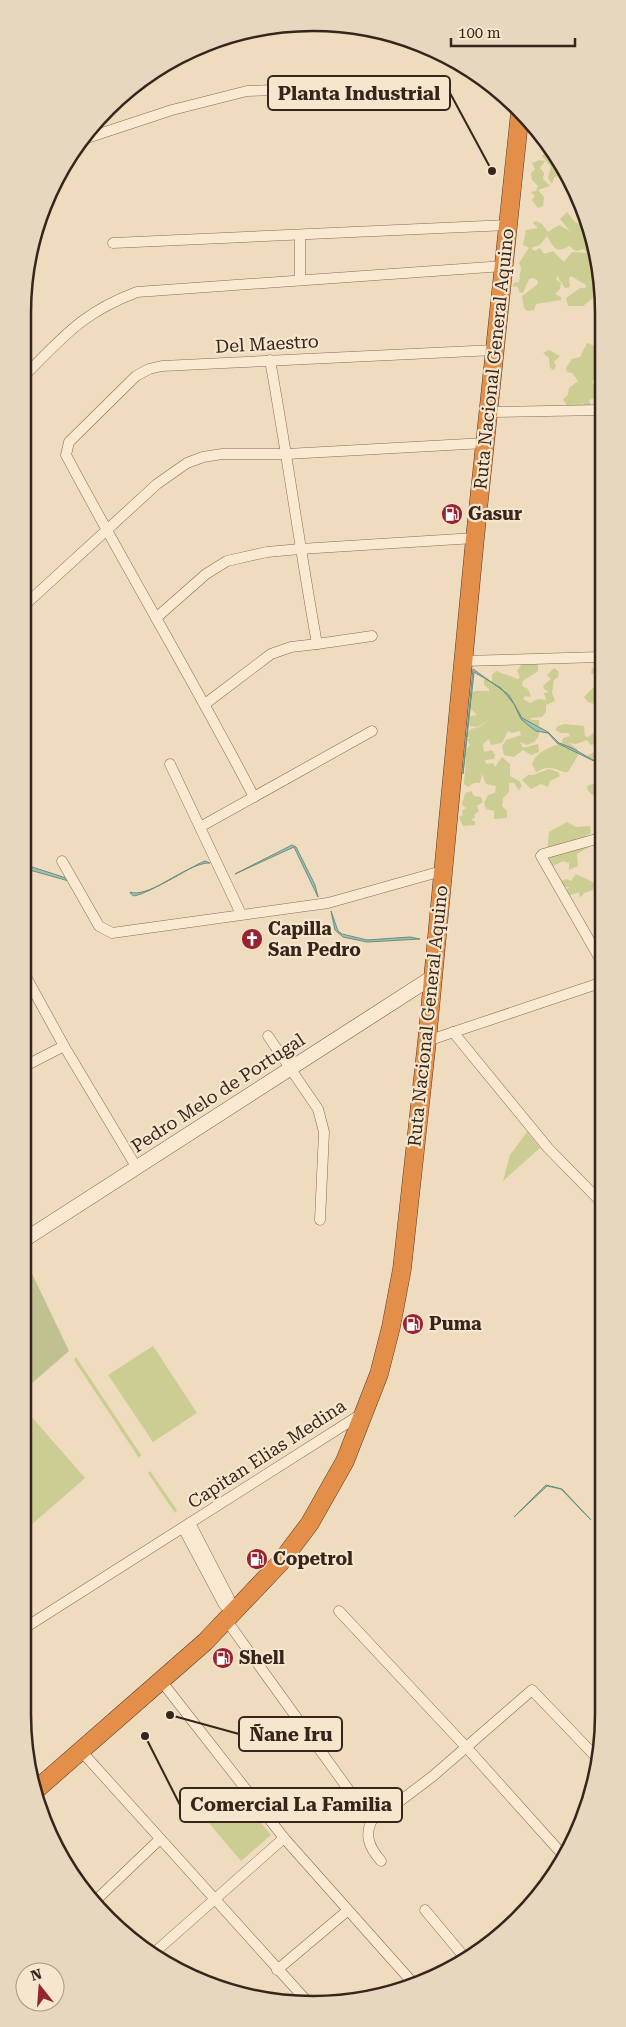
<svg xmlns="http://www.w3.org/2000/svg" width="626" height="2027" viewBox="0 0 626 2027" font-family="'Roboto Serif',serif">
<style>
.green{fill:#cccd92;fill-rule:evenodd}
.cemetery{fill:#c0c191}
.water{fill:#a1c0b4;stroke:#698e81}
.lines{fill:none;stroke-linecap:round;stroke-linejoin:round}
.street-casing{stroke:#876b56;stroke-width:11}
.secondary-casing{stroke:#694c39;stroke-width:15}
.highway-casing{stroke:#553a2b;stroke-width:19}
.street{stroke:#fae9d1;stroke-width:10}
.secondary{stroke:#fae9d1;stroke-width:14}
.highway{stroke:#e38f4a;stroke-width:18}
.labels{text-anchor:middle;stroke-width:4.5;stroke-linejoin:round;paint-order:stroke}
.street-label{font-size:18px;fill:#36251b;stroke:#f6e6cd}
.poi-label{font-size:18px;font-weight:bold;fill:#36251b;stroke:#f6e6cd;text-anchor:start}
.rim{fill:none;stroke:#36251b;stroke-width:2.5}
.leader{fill:none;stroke:#36251b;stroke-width:2}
.callout-dot{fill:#36251b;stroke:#f6e6cd;stroke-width:2}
.callout{fill:#f6e6cd;stroke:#36251b;stroke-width:2}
.callout-label{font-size:19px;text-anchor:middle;font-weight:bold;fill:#36251b}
</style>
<rect width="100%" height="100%" fill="#efdbbe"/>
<g class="green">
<path d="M551,150L562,167L560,174L554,178L552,184L548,178L551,167L542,156L545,152Z"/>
<path d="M540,160L545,161L540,168L544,173L543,179L550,186L538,190L544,197L543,206L538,208L532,200L535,196L531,192L536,191L538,186L532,180L531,173L535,169L532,163Z"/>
<path d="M567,212L575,222L586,226L598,267L596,268L592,278L601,279V304L593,298L583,306H568L566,298L580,288H585L586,285L571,276L569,278L570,287L565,288L557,276L556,279L561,283L560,289L555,294L561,297V300L536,304L534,310L527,311L524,308L522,296L538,284L537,280L533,278L529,279L523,293L519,292L518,287L512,286L514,283L519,282L521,268L519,263L529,248L523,245L526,230L538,228L533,223L536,221L542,224L548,232L559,225L570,231L560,219ZM547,236C553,247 556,254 569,246L576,251L584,249L586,253L572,252L564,262L553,251L544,254L540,248L535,251L531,248L540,245Z"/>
<path d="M587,343L595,346L601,343V379L595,378L592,382L594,385L600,384V387L595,390L598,397L589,400L591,407H584L582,402L581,408L567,406L563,399L568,395L569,388L578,381L572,373L567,372L566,368L572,359L580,357Z"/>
<path d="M549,350L560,356L554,362L556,366L554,370L550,368L549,358L543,353Z"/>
<path d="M536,663L538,664V671L523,681L522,686L528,689L531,697L525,696L523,699L530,703L538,699L546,700L544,693L549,692L544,689L543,686L551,679L547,675L554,668L559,672L558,677L554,680L552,693L555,701L546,705V712L542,717L530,718L532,720H539V736L534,742L527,745L520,742L523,748L538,744L539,752L531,755L523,750L514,757L504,755L502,746L506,740L521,735L520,731L512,733L508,731L502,743L491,745L489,739L483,744L484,752L492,750L495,755L494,759L485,760L486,764L493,763L495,767L502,757L510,764V776L519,781L522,786L519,790L514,783H509V792L503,798L502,806L507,811V818L494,819V811L486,809L484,803L488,795L495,793L496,786L486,784L482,774L480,783H474L468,787L464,784C464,773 468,761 464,751L470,745L467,740L470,737H466V734L471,729L479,727L490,720L477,727L470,726L468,717L477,715L470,708L472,701L469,694L475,691H489V689L484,685V680L488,677L489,681H492V675L496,671L518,679L520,677L517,671L522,664Z"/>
<path d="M600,665V715L598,705L588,702L584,697L597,684V676L591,673L592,668Z"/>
<path d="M565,724L584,726L585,736L588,737L595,732L600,737V743L591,745L587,740L576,744L569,743L577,749L579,754L568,772C561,773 558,768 551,768C545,767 542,770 536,772L532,764C537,751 550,747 562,743L563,738L570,736L568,733H561L555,730L558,726Z"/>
<path d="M600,748V767H598L593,760L586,757Z"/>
<path d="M549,769L558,772L560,776L550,781L548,787L541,784L531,789L522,780L528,775H533Z"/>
<path d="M600,775V796L595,797L588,791L587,786L595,783Z"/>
<path d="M471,791L474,796L481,797L483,802L477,806L479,811L474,815L475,818L471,819L475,822V825L463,826L459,817L463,815L462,811L466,808L462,805L465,793Z"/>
<path d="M567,822L576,827L590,826L591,833L576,841L559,845L588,844L589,847L577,854L578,866L569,870V863L563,861L551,867L546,865L549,832Z"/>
<path d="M576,874L595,883L593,890L584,893L580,898L579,892L568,896L565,890L570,887H561L559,882L566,879L571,881Z"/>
<path d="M527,1132L540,1148L503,1181L510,1155Z"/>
<path d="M153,1346L197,1413L153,1442L108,1375Z"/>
<path d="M76,1357L141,1455L139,1458L74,1360Z"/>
<path d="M30,1415L85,1478L23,1532L24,1420Z"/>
<path d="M150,1471L177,1510L175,1513L148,1473Z"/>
<path d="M239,1796L271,1835L241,1861L208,1822Z"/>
</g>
<path class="cemetery" d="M24,1257L69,1351L24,1390Z"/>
<g class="water">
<path d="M473,669L509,695L522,718L548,732L559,743L572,748L600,764L557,743L548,733L536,731L528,725L521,719L514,704L501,688L474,672L463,774Z"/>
<path d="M292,845L296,847L315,885L318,897L294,847L235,874Z"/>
<path d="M205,861L210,863C191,862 157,891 134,896L131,894L130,892C145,899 189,867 205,861Z"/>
<path d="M26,865L63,877L69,879V881L26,869Z"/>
<path d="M331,911L338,931L342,934L367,940L410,937L420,939L367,942L343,937L335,930Z"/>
<path d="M546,1485L562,1489L591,1520L561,1489L547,1486L514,1517Z"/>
</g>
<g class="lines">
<g class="street-casing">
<g id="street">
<path d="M84,139L172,110L247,91L360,87"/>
<path d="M300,236V279"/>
<path d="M113,243L508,225"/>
<path d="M270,360C287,454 300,549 317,644L372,636"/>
<path d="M28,372C66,334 84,312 137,292L504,266"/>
<path d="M489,412L601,410"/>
<path d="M27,603L157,484L187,463L203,457L222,454H287L485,443"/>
<path d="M156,618L206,574L227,561L267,552L300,549L475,538"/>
<path d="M463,661L600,657"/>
<path d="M205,704L271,654L291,647L317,644"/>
<path d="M170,764L241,914"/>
<path d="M254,797C194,681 127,570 66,455L69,442L136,376L149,369L162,366L495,350"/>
<path d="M200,827L372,731"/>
<path d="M62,861L99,926L112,933L328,903L442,871"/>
<path d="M600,959L541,856L543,854L600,838"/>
<path d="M25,975L64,1046L137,1168"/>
<path d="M453,1032L548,1148L599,1200"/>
<path d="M268,1036L318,1109L324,1132L320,1220"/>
<path d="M427,1041L600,983"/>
<path d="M25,1066L64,1046"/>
<path d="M190,1523L230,1600V1609"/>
<path d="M183,1528L224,1605L230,1609"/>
<path d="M339,1611L467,1748L563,1855"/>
<path d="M227,1621L361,1807L367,1814L375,1815C363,1833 368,1846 381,1861"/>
<path d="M23,1629L363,1413"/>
<path d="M162,1682L284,1838L413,1983"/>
<path d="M82,1752L306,2000"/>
<path d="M375,1815L396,1804L433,1776L532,1690L598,1759"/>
<path d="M93,1903L160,1839"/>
<path d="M425,1910L466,1959"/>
<path d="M155,1952L284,1838"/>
<path d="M277,1970L347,1911"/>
</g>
</g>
<g class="secondary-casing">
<path id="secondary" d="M24,1240L431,978"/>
</g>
<g class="highway-casing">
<path id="highway" d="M37,1789L205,1642L280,1563L310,1523L345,1461L379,1374L391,1327L402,1269L427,1041L475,538L520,112"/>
</g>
<use href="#street" class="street"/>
<use href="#secondary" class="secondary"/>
<use href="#highway" class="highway"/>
</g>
<defs>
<g id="fuel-disc" transform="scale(1.125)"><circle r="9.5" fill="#982431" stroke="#f6e6cd"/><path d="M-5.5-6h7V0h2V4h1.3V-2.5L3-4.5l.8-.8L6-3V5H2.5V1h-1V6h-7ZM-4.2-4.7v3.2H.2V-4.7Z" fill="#fff"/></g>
<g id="church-disc" transform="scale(1.125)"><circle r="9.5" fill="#982431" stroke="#f6e6cd"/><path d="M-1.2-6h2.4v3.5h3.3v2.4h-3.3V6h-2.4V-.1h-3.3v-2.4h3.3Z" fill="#fff"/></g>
</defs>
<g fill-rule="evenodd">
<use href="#fuel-disc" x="452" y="514"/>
<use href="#church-disc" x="252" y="939"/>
<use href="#fuel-disc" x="413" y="1324"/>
<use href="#fuel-disc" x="257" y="1559"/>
<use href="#fuel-disc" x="223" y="1658"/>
</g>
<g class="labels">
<g class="street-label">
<text transform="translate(267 344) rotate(-3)" y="6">Del Maestro</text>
<text transform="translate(494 359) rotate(-84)" y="6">Ruta Nacional General Aquino</text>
<text transform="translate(428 1016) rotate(-84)" y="6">Ruta Nacional General Aquino</text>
<text transform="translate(218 1093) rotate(-33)" y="6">Pedro Melo de Portugal</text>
<text transform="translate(267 1454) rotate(-33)" y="6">Capitan Elias Medina</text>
</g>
<g class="poi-label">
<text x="468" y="520">Gasur</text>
<text x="268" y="935">Capilla<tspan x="268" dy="21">San Pedro</tspan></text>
<text x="429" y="1330">Puma</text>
<text x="273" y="1565">Copetrol</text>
<text x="239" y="1664">Shell</text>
</g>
</g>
<path d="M0 0H626V2027H0ZM313 31H313A282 282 0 0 1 595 313V1714A282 282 0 0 1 313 1996H313A282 282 0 0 1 31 1714V313A282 282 0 0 1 313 31Z" fill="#e7d7bf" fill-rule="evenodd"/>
<path class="rim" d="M313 31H313A282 282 0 0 1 595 313V1714A282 282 0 0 1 313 1996H313A282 282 0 0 1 31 1714V313A282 282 0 0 1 313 31Z"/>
<path class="leader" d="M492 171L450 93M170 1715L239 1734M145 1736L180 1805"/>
<g class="callout-dot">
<circle cx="492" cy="171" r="5"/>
<circle cx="170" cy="1715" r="5"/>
<circle cx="145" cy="1736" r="5"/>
</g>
<g class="callout">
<rect x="268" y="76" width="182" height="34" rx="5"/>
<rect x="239" y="1717" width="103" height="34" rx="5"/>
<rect x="180" y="1788" width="222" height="34" rx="5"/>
</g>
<g class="callout-label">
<text x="359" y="100">Planta Industrial</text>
<text x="291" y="1741">Ñane Iru</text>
<text x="291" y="1811">Comercial La Familia</text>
</g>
<g transform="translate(40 1987) rotate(343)"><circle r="24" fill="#f6e6cd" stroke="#a99986"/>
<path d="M0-4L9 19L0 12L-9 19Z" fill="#982431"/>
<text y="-8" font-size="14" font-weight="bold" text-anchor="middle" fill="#36251b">N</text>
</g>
<path d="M451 38v8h124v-8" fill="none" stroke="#36251b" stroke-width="2.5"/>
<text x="458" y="38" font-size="15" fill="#36251b" stroke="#f6e6cd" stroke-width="4" paint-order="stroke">100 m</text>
</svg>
